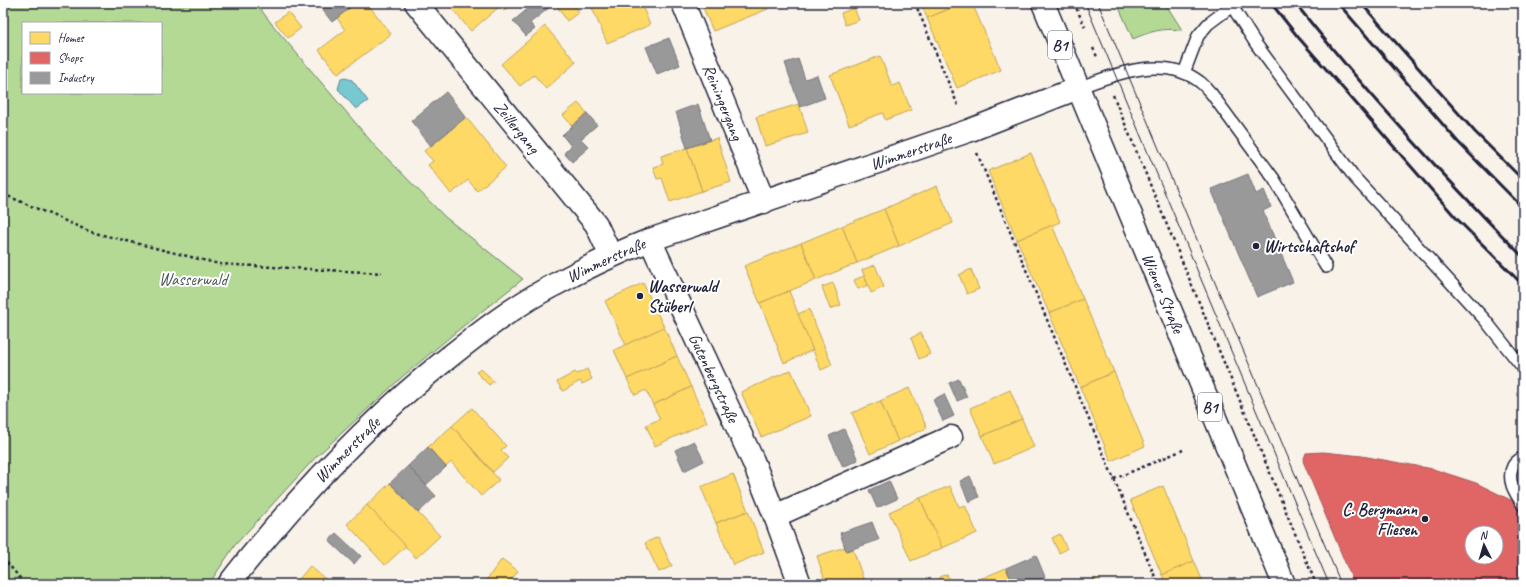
<svg xmlns="http://www.w3.org/2000/svg" width="1526" height="587" viewBox="0 0 1526 587" font-family="Caveat,sans-serif">
<style>
.green{fill:#b4d995;stroke:#6b7e68;fill-rule:evenodd}
.water{fill:#77c8d1;stroke:#558695}
.homes{fill:#ffd966;stroke:#bda259}
.shops{fill:#e06666;stroke:#a75259;fill-rule:evenodd}
.industry{fill:#999;stroke:#75757d}
.lines{fill:none;stroke-linecap:round;stroke-linejoin:round}
.service-casing{stroke:#22223b;stroke-width:14}
.minor-casing{stroke:#22223b;stroke-width:25}
.primary-casing{stroke:#22223b;stroke-width:25}
.path{stroke:#22223b;stroke-width:2.5;stroke-dasharray:3 3;stroke-linecap:butt}
.service{stroke:#fff;stroke-width:11}
.minor{stroke:#fff;stroke-width:22}
.primary{stroke:#fff;stroke-width:22}
.tram{stroke:#22223b;stroke-width:1}
.rail{stroke:#22223b;stroke-width:3}
.poi-dot{fill:#22223b;stroke:#fff;stroke-width:1.5}
.labels{text-anchor:middle;stroke-width:4;stroke-linejoin:round;paint-order:stroke}
.shield{fill:#fff;stroke:#646476;stroke-width:1}
.shield-label{font-size:16px;font-weight:bold;fill:#22223b}
.street-label{font-size:17px;fill:#22223b;stroke:#fff}
.poi-label{font-size:17px;font-weight:bold;fill:#22223b;stroke:#fff;text-anchor:start}
.park-label{font-size:17px;fill:#4e5956;stroke:#fff}
</style>
<rect width="100%" height="100%" fill="#f8f2e9"/>
<filter id="ink" filterUnits="userSpaceOnUse"><feTurbulence type="fractalNoise" baseFrequency=".025" numOctaves="2"/><feDisplacementMap in="SourceGraphic" scale="8" xChannelSelector="R" yChannelSelector="G"/><feConvolveMatrix kernelMatrix="1 2 1 2 8 2 1 2 1" color-interpolation-filters="sRGB"/></filter>
<g filter="url(#ink)">
<g class="green">
<path d="M3,3H256L271,23L375,146L445,217L523,279L462,327L402,377L315,458L235,545L209,584H3ZM23,23H161V93H23Z"/>
<path d="M1117,3H1165L1182,30C1162,28 1151,31 1133,39Z"/>
</g>
<path class="water" d="M345,78L352,80L368,101L356,109L338,89L341,79Z"/>
<g class="homes">
<path d="M356,3H367L391,34L338,74L319,50L345,30L337,18Z"/>
<path d="M447,3H513L504,11L500,6L471,31Z"/>
<path d="M555,3H573L579,12L567,21Z"/>
<path d="M590,3H641L650,25L607,43Z"/>
<path d="M701,3H766L768,9L713,31Z"/>
<path d="M921,3H962V4L927,18Z"/>
<path d="M964,3H972L1001,70L957,88L927,18Z"/>
<path d="M854,8L859,20L845,25L841,13Z"/>
<path d="M288,12L301,28L288,38L275,22Z"/>
<path d="M545,26L576,62L546,89L534,75L520,86L501,64Z"/>
<path d="M880,56L892,86L900,83L911,110L885,120L883,113L849,125L830,75Z"/>
<path d="M578,103L587,113L572,126L563,115Z"/>
<path d="M799,104L808,133L765,146L756,117Z"/>
<path d="M466,117L506,167L477,191L468,180L451,194L428,165L433,161L424,151Z"/>
<path d="M717,138L731,182L702,191L687,148Z"/>
<path d="M687,148L702,191L670,202L662,178L657,179L653,167L663,164L661,156Z"/>
<path d="M1031,153L1060,222L1017,240L988,171Z"/>
<path d="M937,186L953,223L899,246L884,209Z"/>
<path d="M884,209L899,246L857,263L842,226Z"/>
<path d="M1052,225L1083,299L1049,313L1017,240Z"/>
<path d="M842,226L857,263L816,280L801,243Z"/>
<path d="M801,243L816,280L760,303L744,266Z"/>
<path d="M875,265L884,287L871,293L862,270Z"/>
<path d="M971,269L979,289L967,294L959,275Z"/>
<path d="M864,276L868,285L858,289L854,280Z"/>
<path d="M643,283L664,327L626,345L605,301Z"/>
<path d="M833,283L841,305L830,309L822,287Z"/>
<path d="M789,291L813,350L784,363L760,303Z"/>
<path d="M1083,299L1114,372L1080,387L1049,313Z"/>
<path d="M809,309L832,365L821,370L798,314Z"/>
<path d="M664,327L677,356L627,379L614,350Z"/>
<path d="M921,333L930,354L919,359L911,338Z"/>
<path d="M677,356L691,387L653,405L646,390L635,395L627,379Z"/>
<path d="M480,368L494,381L489,385L476,372Z"/>
<path d="M587,369L592,379L582,384L580,381L563,391L557,382L575,372L577,374Z"/>
<path d="M791,370L811,416L761,437L741,392Z"/>
<path d="M1114,372L1145,446L1111,461L1080,387Z"/>
<path d="M691,387L707,422L655,446L646,425L660,419L653,405Z"/>
<path d="M909,388L927,428L898,441L880,401Z"/>
<path d="M1010,390L1022,419L982,436L970,408Z"/>
<path d="M880,401L898,441L870,454L852,413Z"/>
<path d="M472,408L506,446L501,450L508,458L493,472L452,426Z"/>
<path d="M1022,419L1034,447L994,464L982,436Z"/>
<path d="M452,426L499,480L481,496L451,462L446,467L428,447Z"/>
<path d="M733,474L748,511L716,523L701,487Z"/>
<path d="M390,483L440,536L416,558L367,505Z"/>
<path d="M950,486L959,507L965,505L977,533L942,548L920,498Z"/>
<path d="M1163,486L1194,561L1162,575L1130,500Z"/>
<path d="M920,498L942,548L911,561L889,512Z"/>
<path d="M367,505L406,546L385,565L347,524Z"/>
<path d="M748,511L764,552L733,565L716,523Z"/>
<path d="M1060,534L1067,549L1059,553L1052,538Z"/>
<path d="M658,537L672,566L659,572L645,543Z"/>
<path d="M845,547L846,551L853,549L865,584H826L817,556Z"/>
<path d="M502,559L518,571L508,584H486L484,583Z"/>
<path d="M1194,561L1204,584H1166L1162,575Z"/>
<path d="M310,566L331,584H295Z"/>
<path d="M1006,568L1013,584H968Z"/>
<path d="M947,575L951,580L950,584H940L938,582L941,576Z"/>
<path d="M1096,579L1098,584H1084Z"/>
</g>
<path class="shops" d="M1323,452L1362,456L1433,469L1476,483L1523,506V584H1354L1303,461L1306,453ZM1472,533H1496V557H1472Z"/>
<g class="industry">
<path d="M317,3H356L332,22Z"/>
<path d="M535,3H555L530,23L535,29L526,36L513,21Z"/>
<path d="M669,38L680,65L657,74L646,47Z"/>
<path d="M798,59L805,79L817,75L825,98L800,107L785,63Z"/>
<path d="M446,92L466,117L431,146L411,121Z"/>
<path d="M698,104L710,140L687,148L676,112Z"/>
<path d="M587,113L597,125L581,139L589,147L572,162L564,153L571,146L562,135Z"/>
<path d="M1248,174L1256,194L1264,190L1271,207L1263,211L1293,282L1257,297L1211,189Z"/>
<path d="M959,379L967,397L957,401L949,383Z"/>
<path d="M944,394L954,416L943,421L933,400Z"/>
<path d="M844,429L858,460L843,467L829,436Z"/>
<path d="M694,441L704,461L684,471L675,450Z"/>
<path d="M428,447L446,467L426,485L408,466Z"/>
<path d="M408,466L436,496L418,513L390,483Z"/>
<path d="M970,476L979,497L969,502L960,481Z"/>
<path d="M889,481L897,499L877,508L869,490Z"/>
<path d="M872,522L879,540L846,551L840,533Z"/>
<path d="M336,533L361,556L354,564L329,541Z"/>
<path d="M1036,555L1045,577L1030,584H1013L1006,568Z"/>
</g>
<g class="lines">
<g class="service-casing">
<g id="service">
<path d="M1230,3L1256,44L1355,178L1485,320L1523,368"/>
<path d="M1184,73L1198,36L1208,24L1232,6"/>
<path d="M1078,88C1114,74 1165,54 1200,82C1204,85 1207,89 1211,93L1274,179L1326,267"/>
<path d="M1523,457C1520,459 1515,462 1513,466C1506,480 1515,493 1523,505"/>
</g>
</g>
<g class="minor-casing">
<g id="minor">
<path id="s1" d="M416,3L596,224L611,256"/>
<path id="s2" d="M683,3L764,202"/>
<path id="s3" d="M650,240L753,461L775,516L800,584"/>
<path d="M775,516L951,437"/>
<path id="s4" d="M229,584C243,565 258,548 273,530C326,467 385,408 449,357C482,331 517,304 554,285C585,268 617,253 650,240L968,131L1078,88"/>
</g>
</g>
<g class="primary-casing">
<g id="primary">
<path id="s5" d="M1043,3L1284,584"/>
</g>
</g>
<g class="path">
<path d="M915,3L959,108"/>
<path d="M1074,3L1085,27"/>
<path d="M1093,48L1098,59"/>
<path d="M1113,95L1316,584"/>
<path d="M977,153L1158,584"/>
<path d="M3,194L91,232L219,264L382,273"/>
<path d="M1114,479L1183,450"/>
<path d="M3,558L25,584"/>
</g>
<use href="#service" class="service"/>
<use href="#minor" class="minor"/>
<use href="#primary" class="primary"/>
<g class="tram">
<path d="M1085,3L1329,584"/>
<path d="M1098,3L1341,584"/>
</g>
<g class="rail">
<path d="M1271,3L1298,37L1457,219L1523,285"/>
<path d="M1295,3C1366,92 1443,176 1523,257"/>
<path d="M1338,3L1458,142L1523,208"/>
<path d="M1361,3L1475,132L1523,180"/>
</g>
</g>
</g>
<g class="poi-dot">
<circle cx="1256" cy="246" r="4"/>
<circle cx="640" cy="296" r="4"/>
<circle cx="1425" cy="519" r="4"/>
</g>
<g class="labels">
<g class="shield">
<rect x="1048" y="31" width="24" height="28" rx="3"/>
<rect x="1198" y="393" width="24" height="28" rx="3"/>
</g>
<g class="shield-label">
<text x="1060" y="51">B1</text>
<text x="1210" y="413">B1</text>
</g>
<g class="street-label">
<text dy="6" stroke="none"><textPath href="#s2" startOffset="107">Reiningergang</textPath></text>
<text dy="6" stroke="none"><textPath href="#s1" startOffset="160">Zeillergang</textPath></text>
<text dy="6" stroke="none"><textPath href="#s4" startOffset="826">Wimmerstraße</textPath></text>
<text dy="6" stroke="none"><textPath href="#s4" startOffset="502">Wimmerstraße</textPath></text>
<text dy="6" stroke="none"><textPath href="#s5" startOffset="314">Wiener Straße</textPath></text>
<text dy="6" stroke="none"><textPath href="#s3" startOffset="152">Gutenbergstraße</textPath></text>
<text dy="6" stroke="none"><textPath href="#s4" startOffset="179">Wimmerstraße</textPath></text>
</g>
<g class="poi-label">
<text x="1264" y="252">Wirtschaftshof</text>
<text x="648" y="292">Wasserwald<tspan x="648" dy="20">Stüberl</tspan></text>
<text x="1417" y="515" text-anchor="end">C. Bergmann<tspan x="1417" dy="20">Fliesen</tspan></text>
</g>
<g class="park-label">
<text x="193" y="285">Wasserwald</text>
</g>
</g>
<rect width="1526" height="587" fill="none" stroke="#fff" stroke-width="16"/>
<rect x="8" y="8" width="1510" height="571" fill="none" stroke="#22223b" stroke-width="1.5" filter="url(#ink)"/>
<rect x="22" y="22" width="140" height="72" fill="#ffffff" stroke="#a7a7b1"/>
<rect x="30" y="32" width="20" height="12" fill="#ffd966" stroke="#a7a7b1"/>
<text x="58" y="42" font-size="12" fill="#22223b">Homes</text>
<rect x="30" y="52" width="20" height="12" fill="#e06666" stroke="#a7a7b1"/>
<text x="58" y="62" font-size="12" fill="#22223b">Shops</text>
<rect x="30" y="72" width="20" height="12" fill="#999999" stroke="#a7a7b1"/>
<text x="58" y="82" font-size="12" fill="#22223b">Industry</text>
<g transform="translate(1484 545) rotate(355)"><circle r="19" fill="#ffffff" stroke="#a7a7b1"/>
<path d="M0-3L7 15L0 10L-7 15Z" fill="#22223b"/>
<text y="-6" font-size="11" font-weight="bold" text-anchor="middle" fill="#22223b">N</text>
</g>
</svg>
